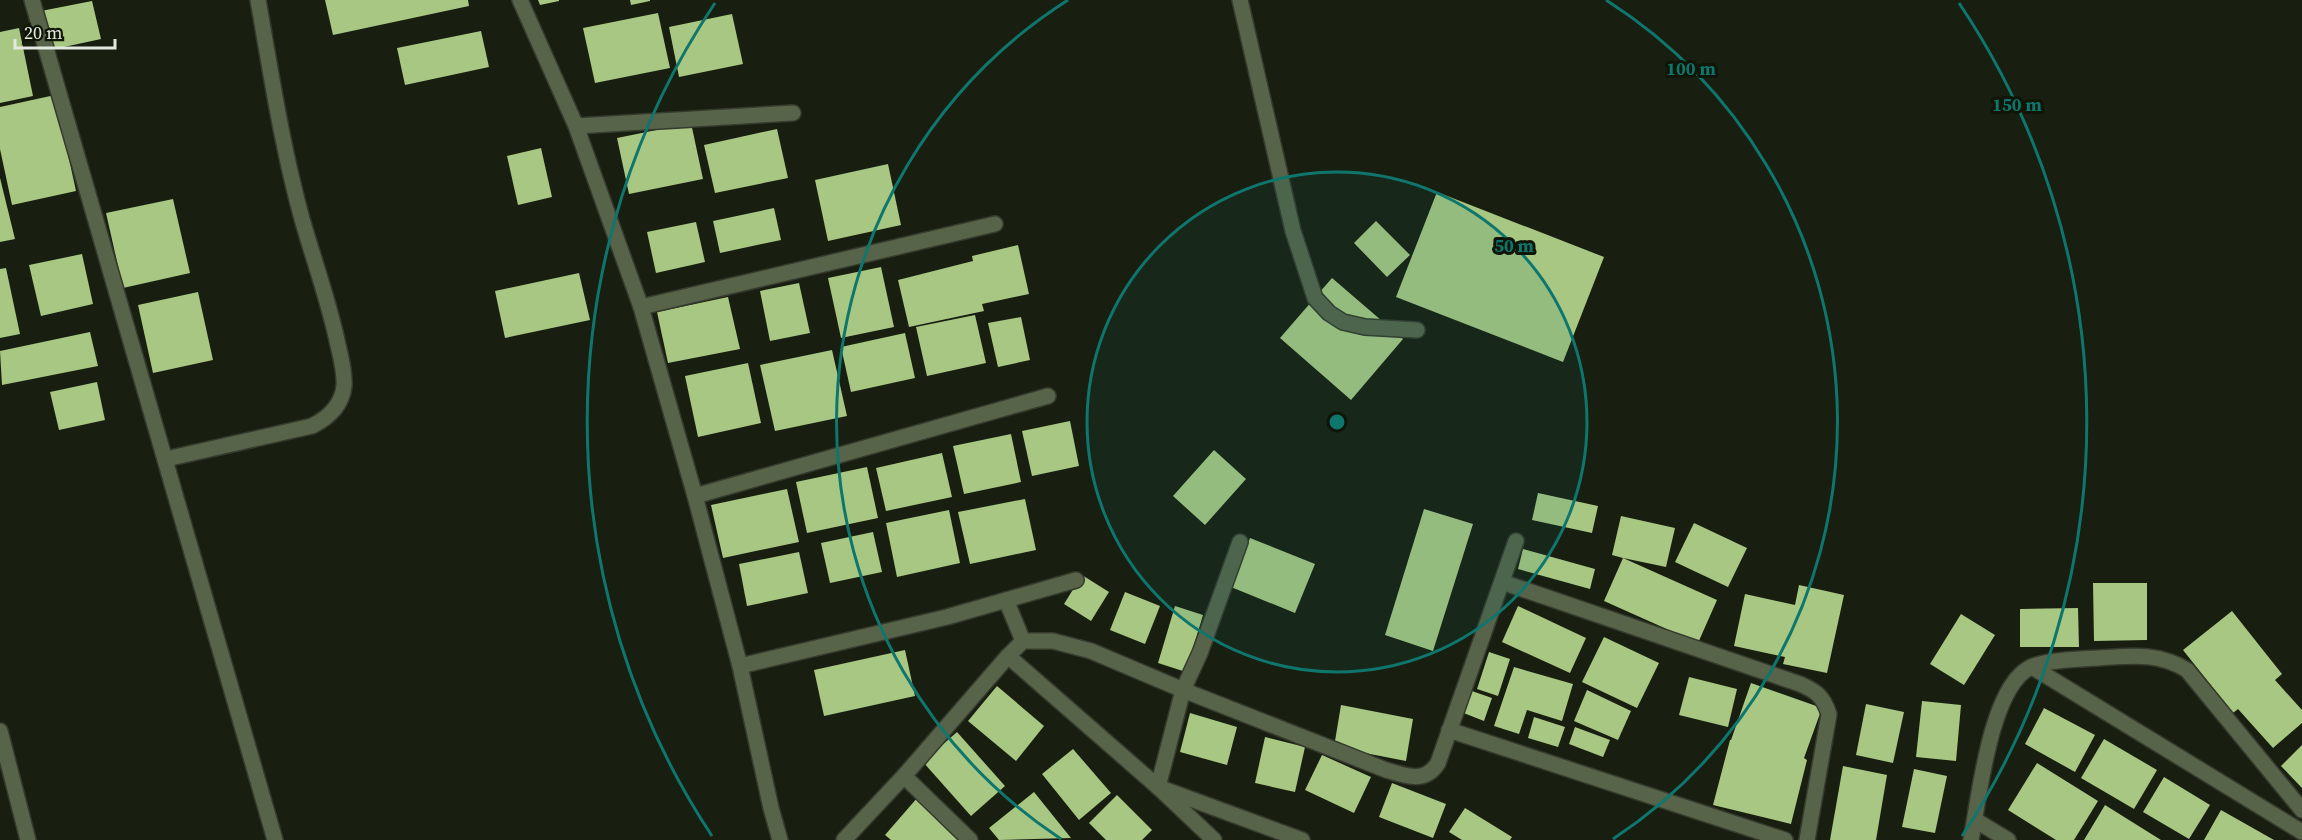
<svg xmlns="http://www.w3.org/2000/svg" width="2302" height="840" viewBox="0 0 2302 840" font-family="'Source Serif 4',serif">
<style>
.building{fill:#a7c782}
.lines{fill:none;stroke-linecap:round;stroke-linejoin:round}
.minor-casing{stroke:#353a2d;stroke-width:18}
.minor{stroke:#576449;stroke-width:15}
.ring{fill:none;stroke:#0f766e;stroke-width:3}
.centre{fill:#0f766e;stroke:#0f1507;stroke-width:3}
.ring-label{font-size:18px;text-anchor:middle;font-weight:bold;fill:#0f766e;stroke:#0f1507;stroke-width:6;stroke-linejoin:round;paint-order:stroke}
</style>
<rect width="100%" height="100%" fill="#181e10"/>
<g class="building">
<path d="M325,0H468L469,6L333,35Z"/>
<path d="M538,0H559V1L540,5Z"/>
<path d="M630,0H650V1L631,5Z"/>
<path d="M92,1L101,39L50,50L41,11Z"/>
<path d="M658,13L670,68L595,83L583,28Z"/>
<path d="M732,14L743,64L679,77L669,27Z"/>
<path d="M19,28L33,96L0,103V32Z"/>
<path d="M481,31L489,67L405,85L397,48Z"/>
<path d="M55,95L76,191L12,205L0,149V107Z"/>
<path d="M691,123L703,179L629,194L617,138Z"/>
<path d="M777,129L788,178L715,193L704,145Z"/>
<path d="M541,148L552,197L518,205L507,156Z"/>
<path d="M888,164L901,225L828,241L815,180Z"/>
<path d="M0,178L15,239L0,242Z"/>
<path d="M1437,192L1604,257L1563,362L1396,297Z"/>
<path d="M173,199L190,273L123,288L106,213Z"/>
<path d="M774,208L781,240L720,253L713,221Z"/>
<path d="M1376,221L1410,255L1387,277L1354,243Z"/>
<path d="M696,222L705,262L656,273L647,232Z"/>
<path d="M1018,245L1029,294L982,304L984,311L909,327L898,280L973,261L972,256Z"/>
<path d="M82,254L93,304L41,316L29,265Z"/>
<path d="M881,267L894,327L841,338L828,278Z"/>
<path d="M6,268L20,334L0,338V269Z"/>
<path d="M579,273L590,320L505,338L495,291Z"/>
<path d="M1332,278L1403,339L1351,400L1280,338Z"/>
<path d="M799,283L810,333L770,341L760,291Z"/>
<path d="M198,292L213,360L153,373L138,305Z"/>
<path d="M728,297L740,349L668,363L657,312Z"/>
<path d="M975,315L986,363L927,376L916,327Z"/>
<path d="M1021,317L1030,360L998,367L988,323Z"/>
<path d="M90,332L98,366L2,385L0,351Z"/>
<path d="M905,333L915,378L851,392L841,347Z"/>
<path d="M832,350L847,416L775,431L760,365Z"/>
<path d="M748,363L761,423L698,437L685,376Z"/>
<path d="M97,382L105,420L59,430L50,392Z"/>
<path d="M1070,421L1079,466L1032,476L1022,431Z"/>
<path d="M1011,434L1021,482L964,494L953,446Z"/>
<path d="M1214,450L1246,479L1205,525L1173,496Z"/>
<path d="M942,453L952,497L886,511L876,468Z"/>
<path d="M867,467L878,518L807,533L796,482Z"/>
<path d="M787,489L799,542L723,558L711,505Z"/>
<path d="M1538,493L1598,506L1592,533L1532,520Z"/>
<path d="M1025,499L1036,550L970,564L958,512Z"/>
<path d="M1424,509L1473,524L1433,651L1385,635Z"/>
<path d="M949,510L960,563L897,577L886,523Z"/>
<path d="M1621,516L1675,528L1666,567L1623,558L1717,600L1698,643L1604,601L1623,558L1612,555Z"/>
<path d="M1694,523L1747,548L1728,587L1675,562Z"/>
<path d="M873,532L882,572L830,583L821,543Z"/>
<path d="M1250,538L1315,564L1295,613L1231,587Z"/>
<path d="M1523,549L1595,569L1590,589L1518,569Z"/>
<path d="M799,552L808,593L747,606L739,564Z"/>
<path d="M1082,575L1109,592L1091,621L1064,604Z"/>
<path d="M2093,583H2147V640L2094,641Z"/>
<path d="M1799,585L1844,595L1827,673L1783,664L1785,657L1734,646L1745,594L1795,605Z"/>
<path d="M1125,592L1160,606L1145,644L1110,630Z"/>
<path d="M1175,606L1203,615L1186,672L1158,663Z"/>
<path d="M1518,606L1586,638L1570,673L1502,642Z"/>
<path d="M2078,608L2079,647H2020V609Z"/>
<path d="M2232,611L2282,674L2275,680L2302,710V723L2273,748L2238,709L2233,713L2183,650Z"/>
<path d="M1961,614L1995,635L1964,685L1930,664Z"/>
<path d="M1604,637L1659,663L1637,708L1582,682Z"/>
<path d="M905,650L915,696L824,716L814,670Z"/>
<path d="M1489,652L1510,659L1498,696L1477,689Z"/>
<path d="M1514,667L1573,684L1562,721L1527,710L1519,734L1494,726Z"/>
<path d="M1689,677L1737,689L1728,727L1679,715Z"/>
<path d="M1751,683L1822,708L1804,758L1807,760L1791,824L1713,805L1730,740H1731Z"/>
<path d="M997,686L1044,726L1016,761L968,721Z"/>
<path d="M1469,690L1492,698L1484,721L1461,712Z"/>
<path d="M1587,690L1631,711L1618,740L1574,721Z"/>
<path d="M1922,701L1961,705L1956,761L1916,757Z"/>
<path d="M1866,704L1904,712L1893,763L1856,755Z"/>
<path d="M1341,705L1413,719L1406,761L1334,747Z"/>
<path d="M2044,708L2095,735L2075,772L2025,744Z"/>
<path d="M1190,713L1237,727L1227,765L1180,752Z"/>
<path d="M1534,717L1565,727L1558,747L1528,738Z"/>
<path d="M1575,727L1610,740L1603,757L1569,744Z"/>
<path d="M957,732L1005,786L971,816L923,762Z"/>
<path d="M1265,737L1305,747L1295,792L1255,783Z"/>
<path d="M2104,739L2157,770L2134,809L2081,778Z"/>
<path d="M2302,745V788L2281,766Z"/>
<path d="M1073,749L1111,793L1079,820L1042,774Z"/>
<path d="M1322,755L1371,777L1354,813L1305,790Z"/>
<path d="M2037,763L2098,801L2074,840H2056L2008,810Z"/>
<path d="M1843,766L1887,775L1876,840H1830Z"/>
<path d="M1914,769L1947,776L1935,833L1902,827Z"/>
<path d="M2164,777L2210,805L2189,839L2143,812Z"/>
<path d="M1392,783L1446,804L1433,838L1379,817Z"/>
<path d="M1034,792L1071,838L999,840L989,828Z"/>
<path d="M1117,795L1152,830L1142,840H1106L1089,823Z"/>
<path d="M918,797L962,834L957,840H891L885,835Z"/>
<path d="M2105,805L2161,840H2084Z"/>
<path d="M1465,808L1512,837L1510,840H1462L1449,832Z"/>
<path d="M2221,810L2274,840H2204Z"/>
</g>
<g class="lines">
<g class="minor-casing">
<g id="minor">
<path d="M32,0L275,840"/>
<path d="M520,0L576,126L641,307L695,496L740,666L771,808L780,840"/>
<path d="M1240,0L1293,231L1315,298L1329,313L1343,322L1365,327L1417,330"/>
<path d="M576,126L793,113"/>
<path d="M641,307L995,224"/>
<path d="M166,459L312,426C328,418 342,405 344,386C345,372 341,358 338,345C329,302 314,261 302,219C282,147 271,73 258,0"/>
<path d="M695,496L1048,396"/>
<path d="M1240,542L1200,653L1183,690L1158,787L1302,840"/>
<path d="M1502,582L1800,684C1816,691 1823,696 1829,714L1807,840"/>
<path d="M1006,600L1023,641"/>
<path d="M1008,656L1158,787L1214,840"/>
<path d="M740,666L947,617L1076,580"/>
<path d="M2032,667L2302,832"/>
<path d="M1449,730L1785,840"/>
<path d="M0,731L28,840"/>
<path d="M904,776L970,840"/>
<path d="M1975,820L2008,840"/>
<path d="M844,840L904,776L1008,656L1023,641H1053L1091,651L1183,690L1386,770C1406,776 1425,784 1438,763L1516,541"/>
<path d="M1971,840C1979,799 1990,686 2031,667C2045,660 2081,659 2099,658C2131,656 2158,652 2187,670L2302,810"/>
</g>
</g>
<use href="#minor" class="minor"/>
</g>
<circle cx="1337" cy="422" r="250" fill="#0f766e" fill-opacity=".12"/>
<g class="ring">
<circle cx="1337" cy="422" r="250"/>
<path d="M1061 839A500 500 0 0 1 1068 0M1606 0A500 500 0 0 1 1613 839"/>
<path d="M712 836A750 750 0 0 1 715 3M1959 3A750 750 0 0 1 1962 836"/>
</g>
<circle cx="1337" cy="422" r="9" class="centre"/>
<g class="ring-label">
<text x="1691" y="75">100 m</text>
<text x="2017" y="111">150 m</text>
<text x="1514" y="252">50 m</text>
</g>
<path d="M15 39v9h100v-9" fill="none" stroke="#e4e9df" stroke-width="3"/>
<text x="24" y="39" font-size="18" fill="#e4e9df" stroke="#0f1507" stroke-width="4.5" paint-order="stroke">20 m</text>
</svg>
